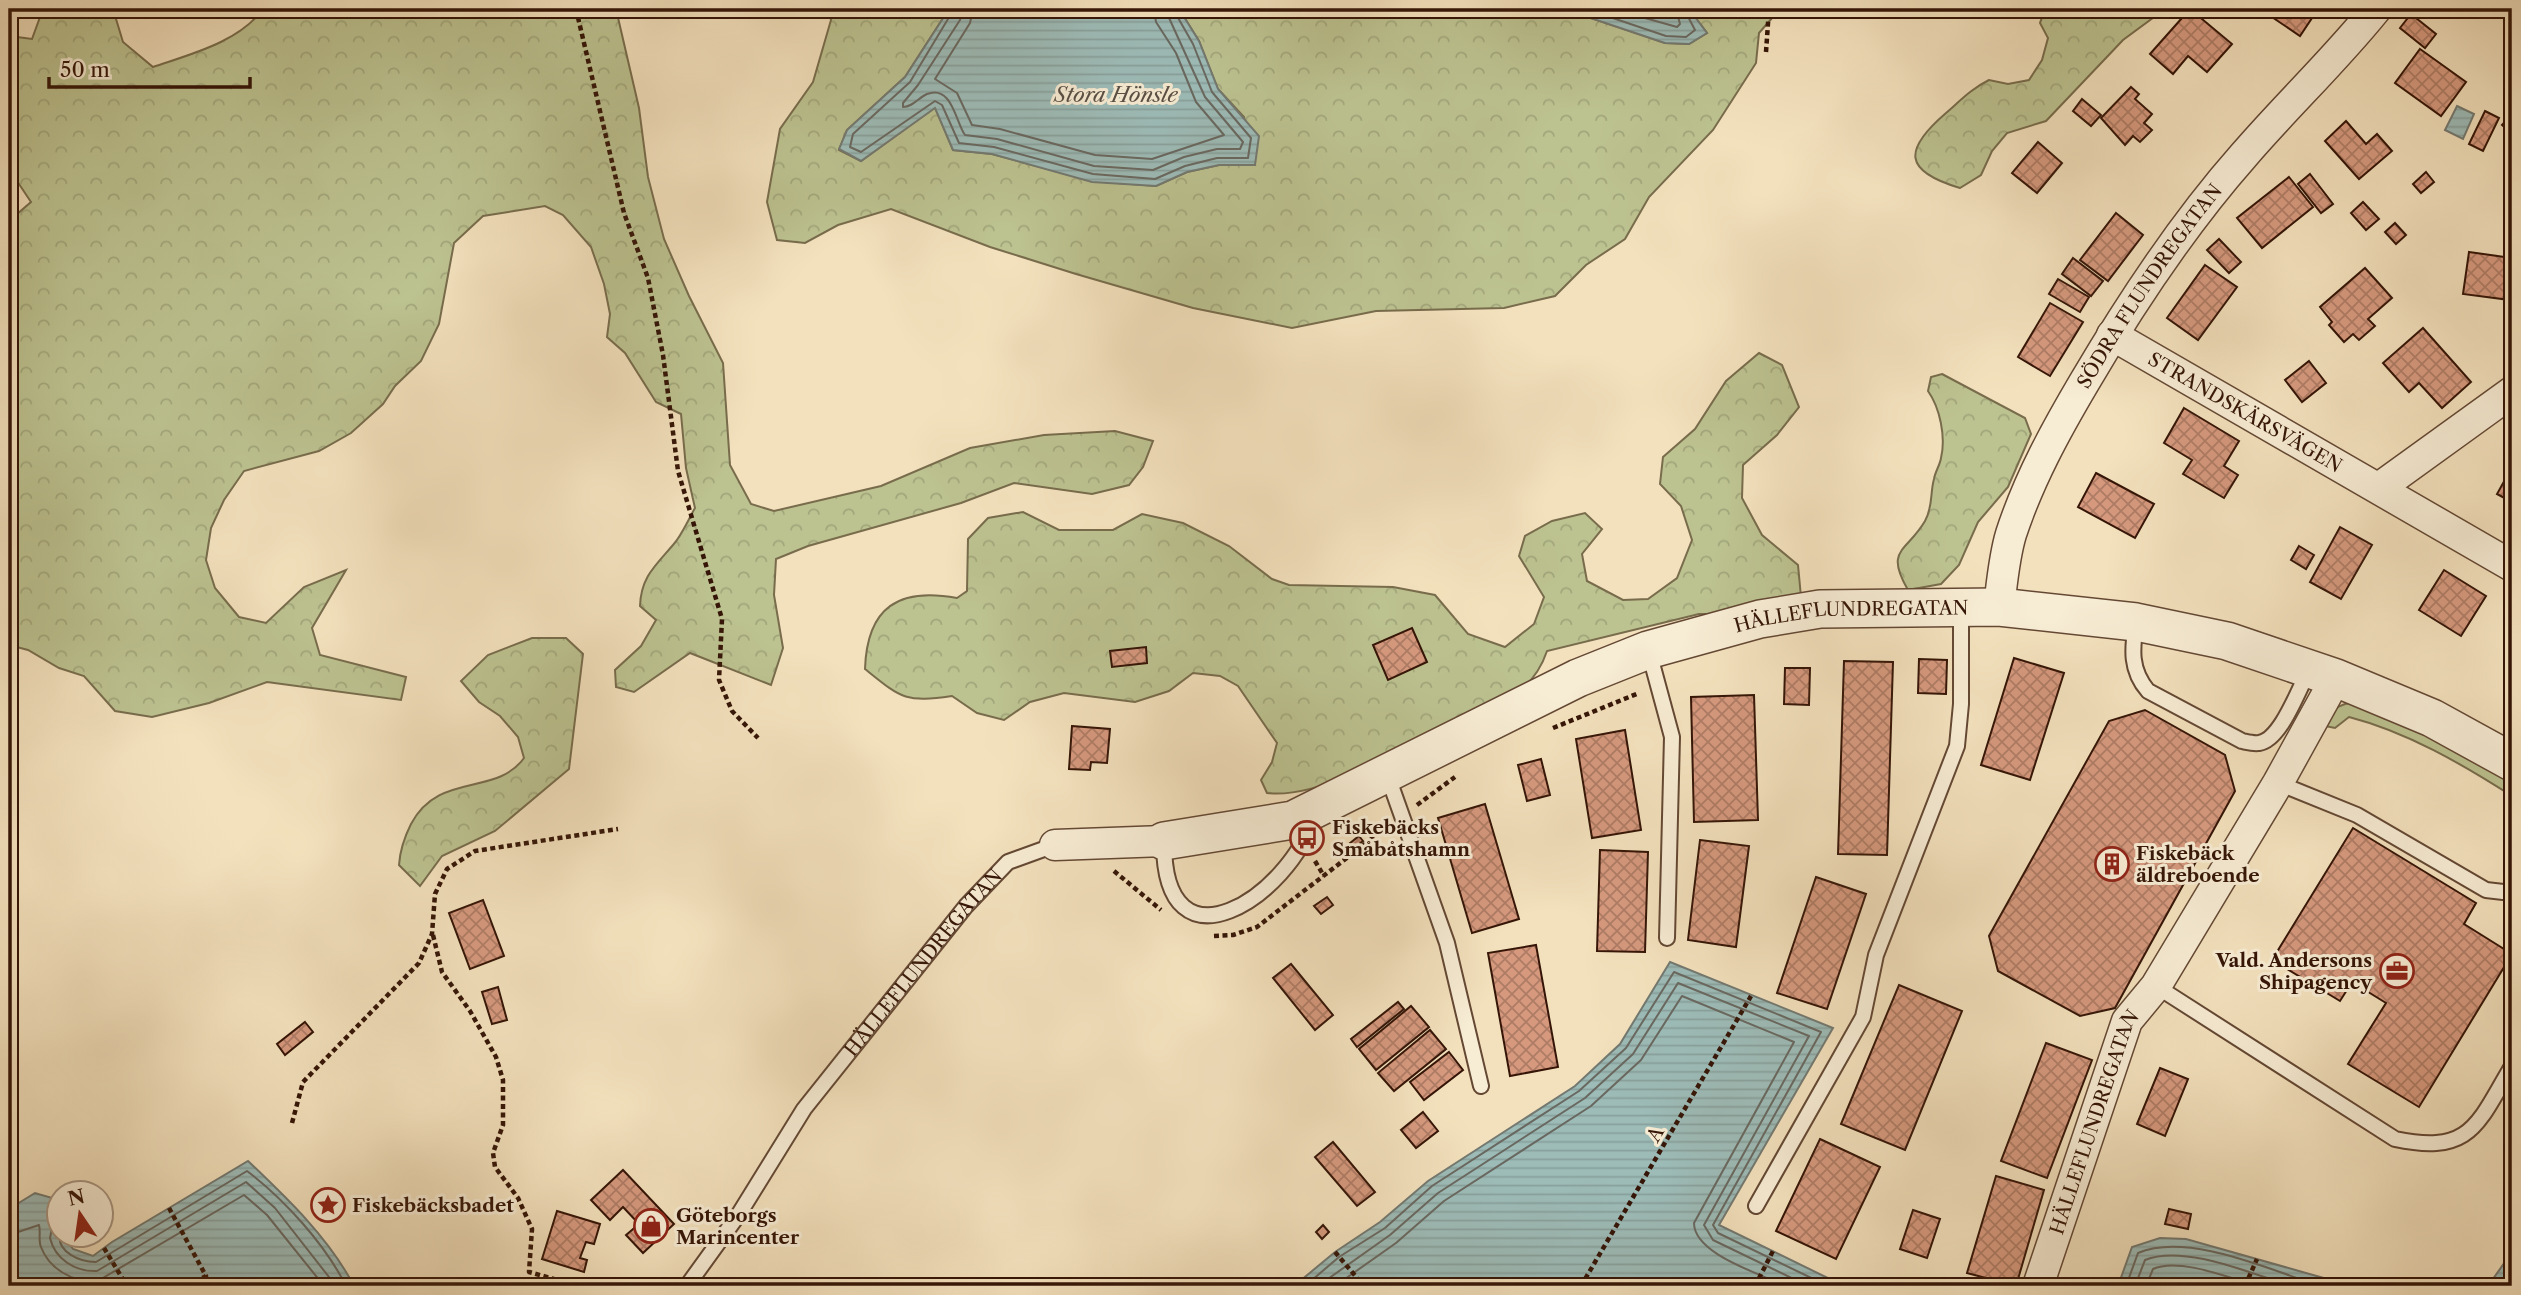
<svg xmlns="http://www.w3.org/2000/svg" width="2521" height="1295" viewBox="0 0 2521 1295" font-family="'Libre Caslon Text',serif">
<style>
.green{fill:#bcc290;stroke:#786c4c;stroke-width:2}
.forest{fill:url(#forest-crowns);stroke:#786c4c;stroke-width:2}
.water{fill:url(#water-rules);stroke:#737971;stroke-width:2}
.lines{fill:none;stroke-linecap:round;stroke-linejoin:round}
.shore{stroke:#696860;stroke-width:2}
.building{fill:url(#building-cross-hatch);stroke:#351507;stroke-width:2}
.service-casing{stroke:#644834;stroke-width:18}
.minor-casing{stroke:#644834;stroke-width:33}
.tertiary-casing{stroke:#644834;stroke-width:40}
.path{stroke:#351507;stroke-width:4.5;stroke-dasharray:5 3.5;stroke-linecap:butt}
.service{stroke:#f7ecd4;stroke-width:14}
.minor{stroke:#f7ecd4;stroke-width:30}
.tertiary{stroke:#f7ecd4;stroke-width:37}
.labels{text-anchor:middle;stroke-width:6;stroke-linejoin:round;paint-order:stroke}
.street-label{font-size:19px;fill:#351507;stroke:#f7ecd4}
.poi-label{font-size:19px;font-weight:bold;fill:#351507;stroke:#f7ecd4;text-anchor:start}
.water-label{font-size:21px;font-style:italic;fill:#594f45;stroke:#f7ecd4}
</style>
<defs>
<pattern id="forest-crowns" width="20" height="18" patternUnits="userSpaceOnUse" patternTransform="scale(1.75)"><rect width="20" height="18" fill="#bcc290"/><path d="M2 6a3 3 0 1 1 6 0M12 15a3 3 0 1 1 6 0" fill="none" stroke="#a2a67b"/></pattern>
<pattern id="water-rules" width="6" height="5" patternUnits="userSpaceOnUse" patternTransform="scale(1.75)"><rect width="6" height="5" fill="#9dbcb8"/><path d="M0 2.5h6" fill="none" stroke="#88a19d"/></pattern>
<pattern id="building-cross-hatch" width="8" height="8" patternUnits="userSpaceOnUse" patternTransform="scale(1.75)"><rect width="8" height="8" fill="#d6997e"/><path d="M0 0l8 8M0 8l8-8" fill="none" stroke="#ae7c65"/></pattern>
</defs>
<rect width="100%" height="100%" fill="#f3e1bd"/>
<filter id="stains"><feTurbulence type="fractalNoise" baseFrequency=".00286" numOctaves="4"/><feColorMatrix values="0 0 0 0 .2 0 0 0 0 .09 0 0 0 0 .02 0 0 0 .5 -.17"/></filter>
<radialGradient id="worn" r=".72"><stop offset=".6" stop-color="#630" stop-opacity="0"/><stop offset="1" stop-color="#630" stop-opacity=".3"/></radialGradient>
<path class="green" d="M2356,701L2512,778V796C2462,764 2407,732 2349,717L2335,728L2325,726C2330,708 2339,705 2356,701Z"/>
<g class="forest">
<path d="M43,9H113L123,42L153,67C191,54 239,42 263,9H616L639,108L648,177L664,239L689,296L723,363L730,465L751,504L774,511L881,486L970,448L1044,435L1115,431L1153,441L1143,467L1129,485L1092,494L1014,483L961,503L808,546L776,559L774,595L783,648L771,685L690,653L634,692L616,687L615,670L641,646L656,620L640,606C641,577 655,566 673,545C682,535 688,520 695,508L686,468L681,414L656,402L625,353L607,337L610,314L604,284L591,247L563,215L545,206L483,216L454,243L439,324L421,361L395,386L383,404L351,433L319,451L244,471L224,500L211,528L206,560L215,588L239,617L266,623L304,587L346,570L312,628L320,655L406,677L401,700L267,682L209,703L152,717L115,711L84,676L59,668L28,650L9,645V221L31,202L9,169V36L32,39Z"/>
<path d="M829,9H949L905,77L847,130L839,150L861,161L935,107L953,150L992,154L1092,181L1156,186L1187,172L1219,165H1255L1244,117L1218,89L1199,41L1179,9H1525L1539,17L1573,12L1665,43L1689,44L1707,33L1689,9H1780L1759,33L1756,63L1713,130L1649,197L1625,239L1586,265L1555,296L1504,308L1376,311L1292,328L1193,308L1076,274L990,247L891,209L838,225L805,243L777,240L767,202L780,129L813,82L831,20Z"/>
<path d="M2045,9H2165L2123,40L2046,121L2007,133L1992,151L1981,175L1960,188C1903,171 1903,150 1946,113C1961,100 1971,89 1989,80L2008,84L2029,80L2042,60L2048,38L2040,23Z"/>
<path d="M1759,353L1782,365L1799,407L1777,435L1743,465L1742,498L1762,535L1798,565L1801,597L1756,614H1699L1547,651C1541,669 1532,682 1516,694C1501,705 1480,712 1463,721C1416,745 1320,800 1267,793L1261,780L1272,762L1277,743L1238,686L1220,676L1193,673L1169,691L1135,702L1064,693L1030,702L1004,720L977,713L952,696C905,703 901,698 865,669C867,607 899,587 957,598L967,591L968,539L988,518L1023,512L1059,530H1113L1142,514L1183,523L1229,546L1272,579L1289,585L1393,587L1435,595L1468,634L1505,647L1534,624L1544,597L1519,556L1525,536L1552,521L1585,513L1602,529L1582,554L1587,581L1623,600L1648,599L1677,578L1692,540L1681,506L1660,484L1663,457L1695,429L1726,381Z"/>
<path d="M1942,374L2025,418L2031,434L2008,487L1978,522L1959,565L1941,584L1908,590C1884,549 1907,552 1925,521C1933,507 1930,493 1934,479C1935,472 1940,465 1941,458C1946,437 1940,408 1928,391L1931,377Z"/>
<path d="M532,638H566L583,654L569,769L495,831L442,856L420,886L399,865C400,850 404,838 411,824C439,771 496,797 524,758L518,737L500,716L479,702L461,681L488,655Z"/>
</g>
<g class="water">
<path d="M949,9H1179L1199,41L1218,89L1259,136L1255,165H1219L1187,172L1156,186L1092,182L992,154L953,150L935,108L861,161L839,149L847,130L905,77Z"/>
<path d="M1525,9H1689L1707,33L1689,44L1665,43L1573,12L1539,17Z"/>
<path d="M2457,106L2474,114L2463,139L2445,130Z"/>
<path d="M1670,962L1833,1028L1719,1225L1834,1281L1835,1286H1294L1335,1252L1380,1222L1428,1181L1575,1086L1620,1044Z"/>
<path d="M248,1161C287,1198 329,1238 354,1286H9V1209L35,1193L59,1200L60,1236H64L73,1249L93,1256L112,1242Z"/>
<path d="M2160,1238L2186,1239L2352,1286H2118L2132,1247Z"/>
<path d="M2512,1252V1286H2488Z"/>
</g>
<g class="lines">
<g class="shore">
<path d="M954,9L910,82L853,134L850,147L861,152L935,101L942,105L959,143L994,147L1093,174L1155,179L1185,166L1217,158H1248L1251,138L1212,92L1193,44L1173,9"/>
<path d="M963,9L960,20L918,85L903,103V107C913,107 918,98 927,94C952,84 956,123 965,135L997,139L1094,166L1153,170L1184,157L1217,149H1240L1243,142L1205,97L1165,9"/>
<path d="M973,9L970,23L935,79L957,93L972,125L1000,129L1095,155L1152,159L1224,135L1196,102L1176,53L1156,22L1154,9"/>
<path d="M1586,9L1666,36L1686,37L1695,30L1684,9"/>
<path d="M1613,9L1677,27L1680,24L1676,9"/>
<path d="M60,1221L52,1228L50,1238C55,1259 75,1272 97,1271L246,1182L275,1208L336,1286"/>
<path d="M60,1233C56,1252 80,1262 96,1262L247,1171C284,1199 325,1244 346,1286"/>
<path d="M9,1235L39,1225C41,1232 38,1240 41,1247C49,1269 73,1282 96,1282L244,1195L267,1215L324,1286"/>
<path d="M1305,1286L1339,1257L1385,1228L1432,1186L1579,1091L1626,1048L1674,972L1821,1032L1713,1225L1718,1233L1828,1286"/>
<path d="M1318,1286L1390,1235L1438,1193L1585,1098L1633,1054L1678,983L1809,1036L1704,1225L1713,1240L1808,1286"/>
<path d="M1335,1286L1396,1243L1444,1201L1591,1106L1641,1060L1682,996L1794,1042L1694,1223C1694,1254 1759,1273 1785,1286"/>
<path d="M2126,1286L2138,1253C2188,1232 2270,1270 2320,1286"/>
<path d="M2135,1286L2145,1260C2184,1244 2252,1274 2291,1286"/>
<path d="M2146,1286L2153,1269C2178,1257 2230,1278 2257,1286"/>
</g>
</g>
<g class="building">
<path d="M2190,9L2232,44L2207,72L2188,56L2173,74L2150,54Z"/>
<path d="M2260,9H2318L2300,36Z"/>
<path d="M2411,14L2436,34L2425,48L2400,28Z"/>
<path d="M2420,49L2466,82L2441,116L2395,83Z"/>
<path d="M2131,87L2139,94L2135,99L2152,114L2144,123L2152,130L2140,142L2133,136L2125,145L2101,118Z"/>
<path d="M2082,99L2101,115L2091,126L2073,111Z"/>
<path d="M2485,111L2499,118L2483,151L2469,144Z"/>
<path d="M2512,114V134L2502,125Z"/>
<path d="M2346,121L2366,144L2377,134L2392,151L2359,179L2325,141Z"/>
<path d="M2038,142L2062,163L2037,193L2012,173Z"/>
<path d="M2426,172L2434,182L2421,193L2413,184Z"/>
<path d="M2310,174L2333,204L2321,213L2298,184Z"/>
<path d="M2289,177L2313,207L2262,248L2237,218Z"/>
<path d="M2363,202L2379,219L2366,230L2351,213Z"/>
<path d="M2116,213L2143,235L2108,281L2080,260Z"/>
<path d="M2395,223L2406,235L2396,244L2385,232Z"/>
<path d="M2219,239L2241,262L2229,273L2207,250Z"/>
<path d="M2469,252L2512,258L2510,300L2463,294Z"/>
<path d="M2073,258L2103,281L2091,296L2062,274Z"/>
<path d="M2205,265L2237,287L2198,340L2167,318Z"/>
<path d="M2365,268L2392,298L2368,319L2375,326L2359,340L2353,334L2344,342L2329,325L2332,322L2320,307Z"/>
<path d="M2058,279L2089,297L2080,312L2049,294Z"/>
<path d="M2050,303L2083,322L2050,376L2018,357Z"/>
<path d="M2423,328L2471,382L2442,408L2419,383L2409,392L2383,363Z"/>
<path d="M2309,361L2326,383L2302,402L2285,380Z"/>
<path d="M2184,408L2239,441L2224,466L2238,475L2224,498L2183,474L2192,460L2164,443Z"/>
<path d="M2512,467V502L2497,494Z"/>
<path d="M2096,473L2154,504L2135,538L2078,507Z"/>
<path d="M2340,527L2372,545L2341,599L2310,582Z"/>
<path d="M2299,546L2314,555L2306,569L2291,560Z"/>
<path d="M2444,570L2486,596L2461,636L2419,610Z"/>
<path d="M1412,628L1427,662L1388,680L1373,645Z"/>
<path d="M1146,647L1147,663L1112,667L1110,651Z"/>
<path d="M2014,658L2064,673L2030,780L1981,765Z"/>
<path d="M1919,659L1947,660L1946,694L1918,693Z"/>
<path d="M1844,661L1893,662L1887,855L1838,854Z"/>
<path d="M1785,668H1810L1809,705L1784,704Z"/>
<path d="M1754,695L1758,820L1694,822L1691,697Z"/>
<path d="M2145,710L2225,755L2235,791L2115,1008L2080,1016L1998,971L1989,936L2109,721Z"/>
<path d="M1072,726L1110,729L1107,763L1091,762L1090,770L1069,769Z"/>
<path d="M1625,730L1641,830L1592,838L1576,739Z"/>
<path d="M1541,759L1550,795L1527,801L1518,765Z"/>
<path d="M1485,804L1519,919L1472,933L1438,818Z"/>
<path d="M2353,828L2476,903L2464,924L2512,954L2419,1107L2348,1064L2386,1003L2352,982L2340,1001L2272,960Z"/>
<path d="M1359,836L1363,841L1353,849L1349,844Z"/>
<path d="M1700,840L1749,846L1736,947L1688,940Z"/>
<path d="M1600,850L1648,852L1645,952L1597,951Z"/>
<path d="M1816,877L1866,894L1827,1009L1777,993Z"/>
<path d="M1327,897L1333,905L1321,914L1314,906Z"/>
<path d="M483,900L504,956L470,969L449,913Z"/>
<path d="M1536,945L1558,1067L1510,1076L1488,953Z"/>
<path d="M1291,964L1333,1015L1315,1030L1273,978Z"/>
<path d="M1899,985L1962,1011L1905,1150L1841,1124Z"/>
<path d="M498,987L507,1020L492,1024L482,992Z"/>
<path d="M1398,1002L1404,1009L1357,1047L1351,1039Z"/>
<path d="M1411,1006L1429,1027L1376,1070L1359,1049Z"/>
<path d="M305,1022L313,1032L285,1055L277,1044Z"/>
<path d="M1430,1030L1446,1049L1394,1091L1378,1073Z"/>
<path d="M2046,1043L2092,1060L2047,1178L2001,1161Z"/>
<path d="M1449,1052L1463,1070L1424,1100L1410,1082Z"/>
<path d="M2160,1068L2188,1079L2165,1136L2137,1124Z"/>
<path d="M1423,1112L1438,1131L1416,1148L1401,1130Z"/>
<path d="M1820,1139L1880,1167L1836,1259L1776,1231Z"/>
<path d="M1333,1142L1375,1192L1357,1206L1315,1157Z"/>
<path d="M623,1170L674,1224L643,1253L626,1235L639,1224L623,1207L610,1220L591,1200Z"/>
<path d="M1996,1176L2044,1190L2016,1286L1967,1273Z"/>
<path d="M2169,1209L2191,1214L2188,1229L2165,1224Z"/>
<path d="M1913,1210L1940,1219L1927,1258L1900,1249Z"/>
<path d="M557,1211L600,1224L594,1244L586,1242L580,1258L587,1260L584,1272L542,1259Z"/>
<path d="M1323,1225L1329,1232L1322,1239L1316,1232Z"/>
</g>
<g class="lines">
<g class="service-casing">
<g id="service">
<path d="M2136,623C2132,649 2130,670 2148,691L2242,741C2247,742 2254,744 2259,743C2281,740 2299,688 2309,670"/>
<path d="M1649,652L1672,737L1667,938"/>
<path d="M1387,774L1447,943L1481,1086"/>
<path d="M2278,783L2357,815L2486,890L2512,893"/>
<path d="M1164,841C1163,979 1290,897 1314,816"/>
<path d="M2156,986L2395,1139C2471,1155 2477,1125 2512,1066"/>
<path d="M1756,1206L1863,1017L1876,955L1957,746L1961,704V608"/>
<path id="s1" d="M687,1286L739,1214L804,1109L966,906L1008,862L1055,845"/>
</g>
</g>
<g class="minor-casing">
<g id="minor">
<path id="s2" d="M2112,335L2512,566"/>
<path d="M2379,488L2512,392"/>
<path id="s3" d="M1999,607C2002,583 2004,557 2011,534C2029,479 2056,430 2085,381C2132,301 2183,224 2244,155C2287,105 2335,60 2376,9"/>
<path d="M1055,845L1164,841"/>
<path id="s4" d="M2038,1286L2127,1021L2156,986L2278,783L2336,678"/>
</g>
</g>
<g class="tertiary-casing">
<g id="tertiary">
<path id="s5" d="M1164,841L1293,820L1578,678L1648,650L1760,619L1820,609L1999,607L2136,622L2227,641L2336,678L2432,718L2512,762"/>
</g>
</g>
<g class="path">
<path d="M576,9L624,213L648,278L663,355L678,471L722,619L719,680L732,711L758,738"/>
<path d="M1766,52L1769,9"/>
<path d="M1553,728L1639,693"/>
<path d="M1417,805L1455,777"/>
<path d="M1315,861L1324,876"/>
<path d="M1114,871L1161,910"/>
<path d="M433,935L442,972L470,1011L496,1057L503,1080V1125L493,1153L495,1167L518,1198L532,1229L529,1272L572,1284"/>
<path d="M1214,936L1233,935L1257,927L1387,827"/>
<path d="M292,1123L303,1082L419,963L432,934L435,894L447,869L475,851L618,829"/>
<path d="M169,1208L206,1276L188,1286"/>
<path d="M104,1248L127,1286"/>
<path d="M1335,1252L1364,1286"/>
<path d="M1581,1286L1751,996"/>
<path d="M1755,1286L1773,1251"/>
<path d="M2245,1286L2257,1259"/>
</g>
<use href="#service" class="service"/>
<use href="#minor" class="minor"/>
<use href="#tertiary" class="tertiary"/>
</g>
<defs>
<g id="bus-ring" transform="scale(1.75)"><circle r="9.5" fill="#f7ecd4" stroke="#8f2418" stroke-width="1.5"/><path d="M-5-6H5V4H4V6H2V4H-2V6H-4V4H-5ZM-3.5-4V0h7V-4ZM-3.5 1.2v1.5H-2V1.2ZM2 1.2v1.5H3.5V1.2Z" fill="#8f2418"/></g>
<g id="building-ring" transform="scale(1.75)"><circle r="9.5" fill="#f7ecd4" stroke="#8f2418" stroke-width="1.5"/><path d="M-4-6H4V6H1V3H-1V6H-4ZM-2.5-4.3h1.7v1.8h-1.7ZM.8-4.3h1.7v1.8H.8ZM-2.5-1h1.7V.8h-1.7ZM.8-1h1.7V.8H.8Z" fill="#8f2418"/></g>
<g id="office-ring" transform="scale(1.75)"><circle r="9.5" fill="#f7ecd4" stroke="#8f2418" stroke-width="1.5"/><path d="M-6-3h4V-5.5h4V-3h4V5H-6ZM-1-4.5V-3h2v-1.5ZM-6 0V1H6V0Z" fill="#8f2418"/></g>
<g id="sight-ring" transform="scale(1.75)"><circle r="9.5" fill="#f7ecd4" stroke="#8f2418" stroke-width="1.5"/><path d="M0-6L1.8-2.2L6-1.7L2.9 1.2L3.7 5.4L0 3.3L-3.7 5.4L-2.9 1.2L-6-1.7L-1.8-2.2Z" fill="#8f2418"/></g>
<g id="shop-ring" transform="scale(1.75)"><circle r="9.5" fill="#f7ecd4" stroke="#8f2418" stroke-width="1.5"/><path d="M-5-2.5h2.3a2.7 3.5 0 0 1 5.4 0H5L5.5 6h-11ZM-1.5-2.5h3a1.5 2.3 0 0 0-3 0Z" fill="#8f2418"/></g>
</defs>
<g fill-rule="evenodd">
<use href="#bus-ring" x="1307" y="838"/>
<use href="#building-ring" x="2112" y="864"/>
<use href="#office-ring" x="2397" y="971"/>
<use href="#sight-ring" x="328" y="1205"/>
<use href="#shop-ring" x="651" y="1226"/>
</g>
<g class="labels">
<g class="street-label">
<text dy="7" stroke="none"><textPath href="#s3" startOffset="359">SÖDRA FLUNDREGATAN</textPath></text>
<text dy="7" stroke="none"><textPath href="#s2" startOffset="154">STRANDSKÄRSVÄGEN</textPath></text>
<text dy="7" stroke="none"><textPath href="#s5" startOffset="732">HÄLLEFLUNDREGATAN</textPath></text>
<text dy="7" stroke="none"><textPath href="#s1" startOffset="401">HÄLLEFLUNDREGATAN</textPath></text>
<text dy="7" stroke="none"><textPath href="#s4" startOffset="173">HÄLLEFLUNDREGATAN</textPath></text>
<text transform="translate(1655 1134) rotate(-60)" y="7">A</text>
</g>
<g class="poi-label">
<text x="1332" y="834">Fiskebäcks<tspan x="1332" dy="22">Småbåtshamn</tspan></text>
<text x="2136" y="860">Fiskebäck<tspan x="2136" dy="22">äldreboende</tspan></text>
<text x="2372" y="967" text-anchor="end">Vald. Andersons<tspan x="2372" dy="22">Shipagency</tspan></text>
<text x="352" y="1212">Fiskebäcksbadet</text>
<text x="676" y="1222">Göteborgs<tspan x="676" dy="22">Marincenter</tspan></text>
</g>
<g class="water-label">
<text x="1116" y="102">Stora Hönsle</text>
</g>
</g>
<rect width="2521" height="1295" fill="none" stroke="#f3e1bd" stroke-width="35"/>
<rect x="10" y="10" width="2500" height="1274" fill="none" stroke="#351507" stroke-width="3.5"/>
<rect x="18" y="18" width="2486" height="1260" fill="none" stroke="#351507" stroke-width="2"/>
<g transform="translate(80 1214) rotate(347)"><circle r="33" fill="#f7ecd4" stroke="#a99682" stroke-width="2"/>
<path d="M0-5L12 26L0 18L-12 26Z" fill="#8f2418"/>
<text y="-10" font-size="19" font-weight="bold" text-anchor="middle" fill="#351507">N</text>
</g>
<path d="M49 77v10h201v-10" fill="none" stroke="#351507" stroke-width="3.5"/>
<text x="60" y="77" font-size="21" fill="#351507" stroke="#f7ecd4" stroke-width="5" paint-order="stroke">50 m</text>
<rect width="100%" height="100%" filter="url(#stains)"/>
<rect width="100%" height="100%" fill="url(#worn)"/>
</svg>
